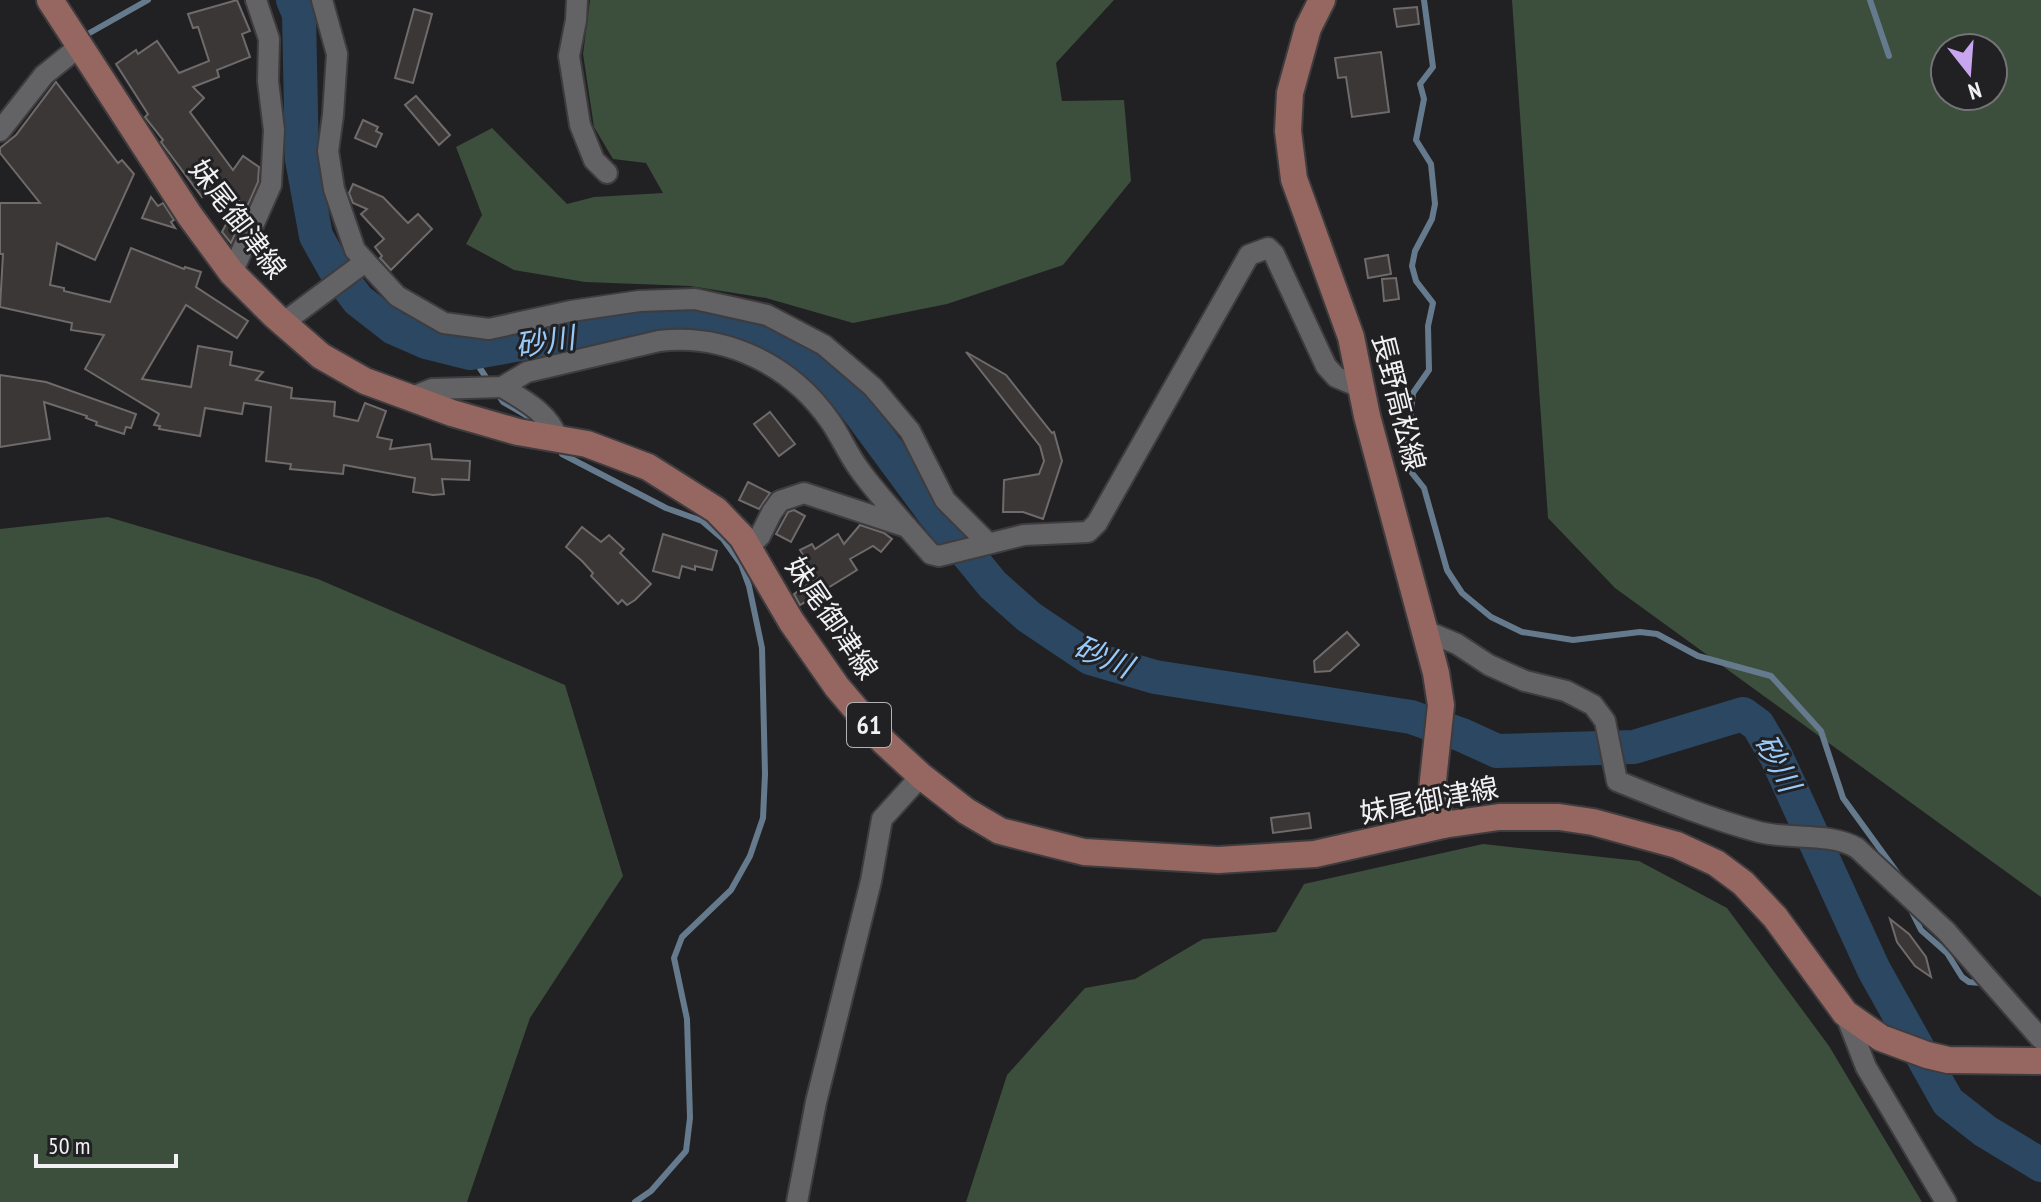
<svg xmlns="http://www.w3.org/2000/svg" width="2041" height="1202" viewBox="0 0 2041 1202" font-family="'PT Sans Narrow','Noto Sans JP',sans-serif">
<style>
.green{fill:#3c4e3c;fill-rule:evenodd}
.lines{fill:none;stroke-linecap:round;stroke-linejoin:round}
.stream{stroke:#667a8d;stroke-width:6}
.river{stroke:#2b4762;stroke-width:34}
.building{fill:#3b3737;stroke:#6f6b6a;stroke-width:2}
.minor-casing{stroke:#3e3c3f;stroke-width:24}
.major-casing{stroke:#3e3c3f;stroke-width:30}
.minor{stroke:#636265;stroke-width:20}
.major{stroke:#956760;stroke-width:26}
.labels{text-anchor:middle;stroke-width:6;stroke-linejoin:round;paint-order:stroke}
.shield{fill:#212022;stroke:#b3b2b4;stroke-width:2}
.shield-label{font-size:26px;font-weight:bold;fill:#f1f0f2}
.street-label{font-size:28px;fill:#f1f0f2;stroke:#212022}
.water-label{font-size:30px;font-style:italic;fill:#97cafa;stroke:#212022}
</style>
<rect width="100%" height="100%" fill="#212022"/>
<g class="green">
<path d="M590,0H1114L1056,63L1062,101L1124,100L1131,181L1063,265L947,304L853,323L766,298L690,286L585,282L514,270L466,244L482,215L456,147L492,128L567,204L594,197L663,193L646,163L613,159L594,127L583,54Z"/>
<path d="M1512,0H2041V897L1615,588L1548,518ZM1945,48H1993V96H1945Z"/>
<path d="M108,517L318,579L565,685L623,876L530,1018L467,1202H0V529Z"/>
<path d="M1483,844L1639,861L1727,908L1829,1046L1922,1202H966L1007,1075L1085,988L1135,979L1203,939L1276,932L1304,884Z"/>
</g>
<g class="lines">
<g class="stream">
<path d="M1424,0L1433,67L1420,84L1424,99L1416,140L1431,164L1435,204L1432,219L1415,251L1412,266L1416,281L1433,303L1428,326L1429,370L1413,393L1406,457L1412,473L1424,488L1447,570L1462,593L1491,617L1522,632L1573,640L1640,632L1657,634L1698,656L1771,676L1821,731L1843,798L1904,882"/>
<path d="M1870,0L1889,56"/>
<path d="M86,35L148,0"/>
<path d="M470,353L489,382"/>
<path d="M496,391L503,402L534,420"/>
<path d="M562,454L666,508L702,521L723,539L741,564L749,586L762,648L765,774L763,818L750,856L731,890L682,937L674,958L687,1019L690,1118L686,1151L651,1191L635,1202"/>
<path d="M1910,908L1921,930L1947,953L1962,977L1969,982L1981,983"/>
</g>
<path class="river" d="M293,0L299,14L302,160L316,236L334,268L358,300L394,328L426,342L470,353L605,329L682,320L740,330L791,352L848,397L933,512L993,585L1029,617L1090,658L1155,677L1411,717L1462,735L1497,751L1634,747L1743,714L1758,725L1776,756L1874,970L1948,1102L1985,1131L2041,1165"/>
</g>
<g class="building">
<path d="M237,0L250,31L242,34L250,57L217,70L219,77L193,87L204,98L190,112L233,170L243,156L259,167L258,182L231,243L222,232L239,200L217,185L202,197L161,142L163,140L145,117L148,114L116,64L136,50L138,54L157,41L179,73L209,61L198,27L193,28L188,14Z"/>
<path d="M1417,7L1419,24L1397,27L1394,9Z"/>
<path d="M414,9L432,14L413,83L395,78Z"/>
<path d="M1381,52L1389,112L1352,117L1346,77L1338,78L1335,58Z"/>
<path d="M56,82L118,163L122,160L134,174L95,260L57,243L50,285L64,288V291L110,302L131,248L184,269L185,267L201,272L196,287L248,321L237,338L186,305L142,379L191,387L198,346L232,352L230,365L263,372L256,380L292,388L291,398L335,402L334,416L358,421L365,403L386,411L377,437L392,440L390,449L430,444L432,459L470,461L469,480L442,479L444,494L433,495L413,492L415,478L344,465L343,474L290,469L291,464L266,461L271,407L244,403L242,414L205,408L200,436L159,429L160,426L154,425L159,414L85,369L104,335L71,330L72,323L0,307L3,254H0V203H40L0,153V148L16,135Z"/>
<path d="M416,96L450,135L439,145L405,105Z"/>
<path d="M363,120L378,127L376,131L382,134L376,147L355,138Z"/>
<path d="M353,184L383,197L408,223L418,214L432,229L391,270L380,258L382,256L375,247L384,239L361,214L367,209L353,203L349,193Z"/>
<path d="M151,197L158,206L163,203L174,220L171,222L175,228L142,218Z"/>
<path d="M1388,255L1391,274L1368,278L1365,259Z"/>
<path d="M1396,278L1399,299L1384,301L1382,279Z"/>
<path d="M966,352L1006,375L1052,433L1054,432L1062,461L1043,519L1023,512H1003L1004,480L1039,474L1044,461L1040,446Z"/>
<path d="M0,375L46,382L136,414L131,428L126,427L124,434L96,425L97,422L86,418L87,416L44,402L50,439L0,447Z"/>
<path d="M770,412L795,444L779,456L754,424Z"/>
<path d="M748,482L770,493L759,509L739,500Z"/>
<path d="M794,510L805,516L791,542L776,534L788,512Z"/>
<path d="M860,525L884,533L892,539L881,552L873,546L850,559L857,570L800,605L794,594L817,578L800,550L812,544L815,549L838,534L844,544Z"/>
<path d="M582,527L601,542L609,535L624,549L620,553L651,584L635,600L627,605L622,600L618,604L591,576L593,573L582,561L566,547Z"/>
<path d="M663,534L717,551L712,570L695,566V570L682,566L679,578L653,571Z"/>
<path d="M1347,632L1359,645L1330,671L1315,672L1314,661Z"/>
<path d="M1309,813L1311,828L1273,833L1271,818Z"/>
<path d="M1890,919L1909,934L1926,957L1931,977L1915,966L1897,942Z"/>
</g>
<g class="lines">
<g class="minor-casing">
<g id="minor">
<path d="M322,0L337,54L333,115L328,151L334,189L355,250L397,296L444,323L489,329L571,311L639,301L695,299L767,315L824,345L873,387L910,431L945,500L988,543"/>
<path d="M577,0L576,20L569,56L580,125L594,160L607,173"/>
<path d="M0,131L44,75L80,46"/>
<path d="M232,273L271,185L274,130L268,81L269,39L256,0"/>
<path d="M283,323L365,262"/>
<path d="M502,387C524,400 549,413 558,439"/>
<path d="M410,398L432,389L502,387L527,372L659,341C727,333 792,366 830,421C841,437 848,454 859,469C873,489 891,508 907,527"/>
<path d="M748,548L760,536L772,512L780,501L804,493L907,527L931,554L939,556L1024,535L1088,532L1097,523L1249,255L1268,248L1274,254L1326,366L1336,377L1362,388"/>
<path d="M1426,631L1457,644L1489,665L1525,681L1566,691L1593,705L1605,721L1617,781C1664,800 1711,819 1759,832C1791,840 1829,832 1857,848L1946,931L2041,1039"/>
<path d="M1845,1013L1866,1067L1946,1202"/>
<path d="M797,1202L816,1102L871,881L882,819L921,776"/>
</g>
</g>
<g class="major-casing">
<g id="major">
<path d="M50,0L190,216L232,273L275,316L321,356L365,381L452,413L518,432L587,444L648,467L716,510L742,537L791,621L837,687L884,742L921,776L966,811L1000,831L1084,852L1218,860L1315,854L1443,825L1499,817H1559L1593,822L1677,845L1716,863L1743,883L1775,917L1845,1013L1881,1038L1927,1055L1948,1060L2041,1061"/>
<path d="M1322,0L1308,28L1290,93L1288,131L1294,179L1351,337L1367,416L1436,673L1441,705L1432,790L1443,825"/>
</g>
</g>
<use href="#minor" class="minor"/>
<use href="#major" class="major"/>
</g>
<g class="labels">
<rect class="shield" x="847" y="703" width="44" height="44" rx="6"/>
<g class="shield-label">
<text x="869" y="734">61</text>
</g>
<g class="street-label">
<text transform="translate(238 219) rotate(53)" y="10">妹尾御津線</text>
<text transform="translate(1399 402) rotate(76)" y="10">長野高松線</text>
<text transform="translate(832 618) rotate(56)" y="10">妹尾御津線</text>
<text transform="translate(1429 800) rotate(-11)" y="10">妹尾御津線</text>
</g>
<g class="water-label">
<text transform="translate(545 342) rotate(-9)" y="10">砂川</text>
<text transform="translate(1103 657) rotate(23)" y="10">砂川</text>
<text transform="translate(1777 763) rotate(62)" y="10">砂川</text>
</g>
</g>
<g transform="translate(1969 72) rotate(163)"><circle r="38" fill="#212022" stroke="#747375" stroke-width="2"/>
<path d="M0-6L14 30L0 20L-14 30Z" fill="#c7a6ef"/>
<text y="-12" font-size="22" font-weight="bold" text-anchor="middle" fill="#f1f0f2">N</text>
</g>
<path d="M36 1154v12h140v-12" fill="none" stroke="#f1f0f2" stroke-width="4"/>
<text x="48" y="1154" font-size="24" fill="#f1f0f2" stroke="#212022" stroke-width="6" paint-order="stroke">50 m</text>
</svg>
